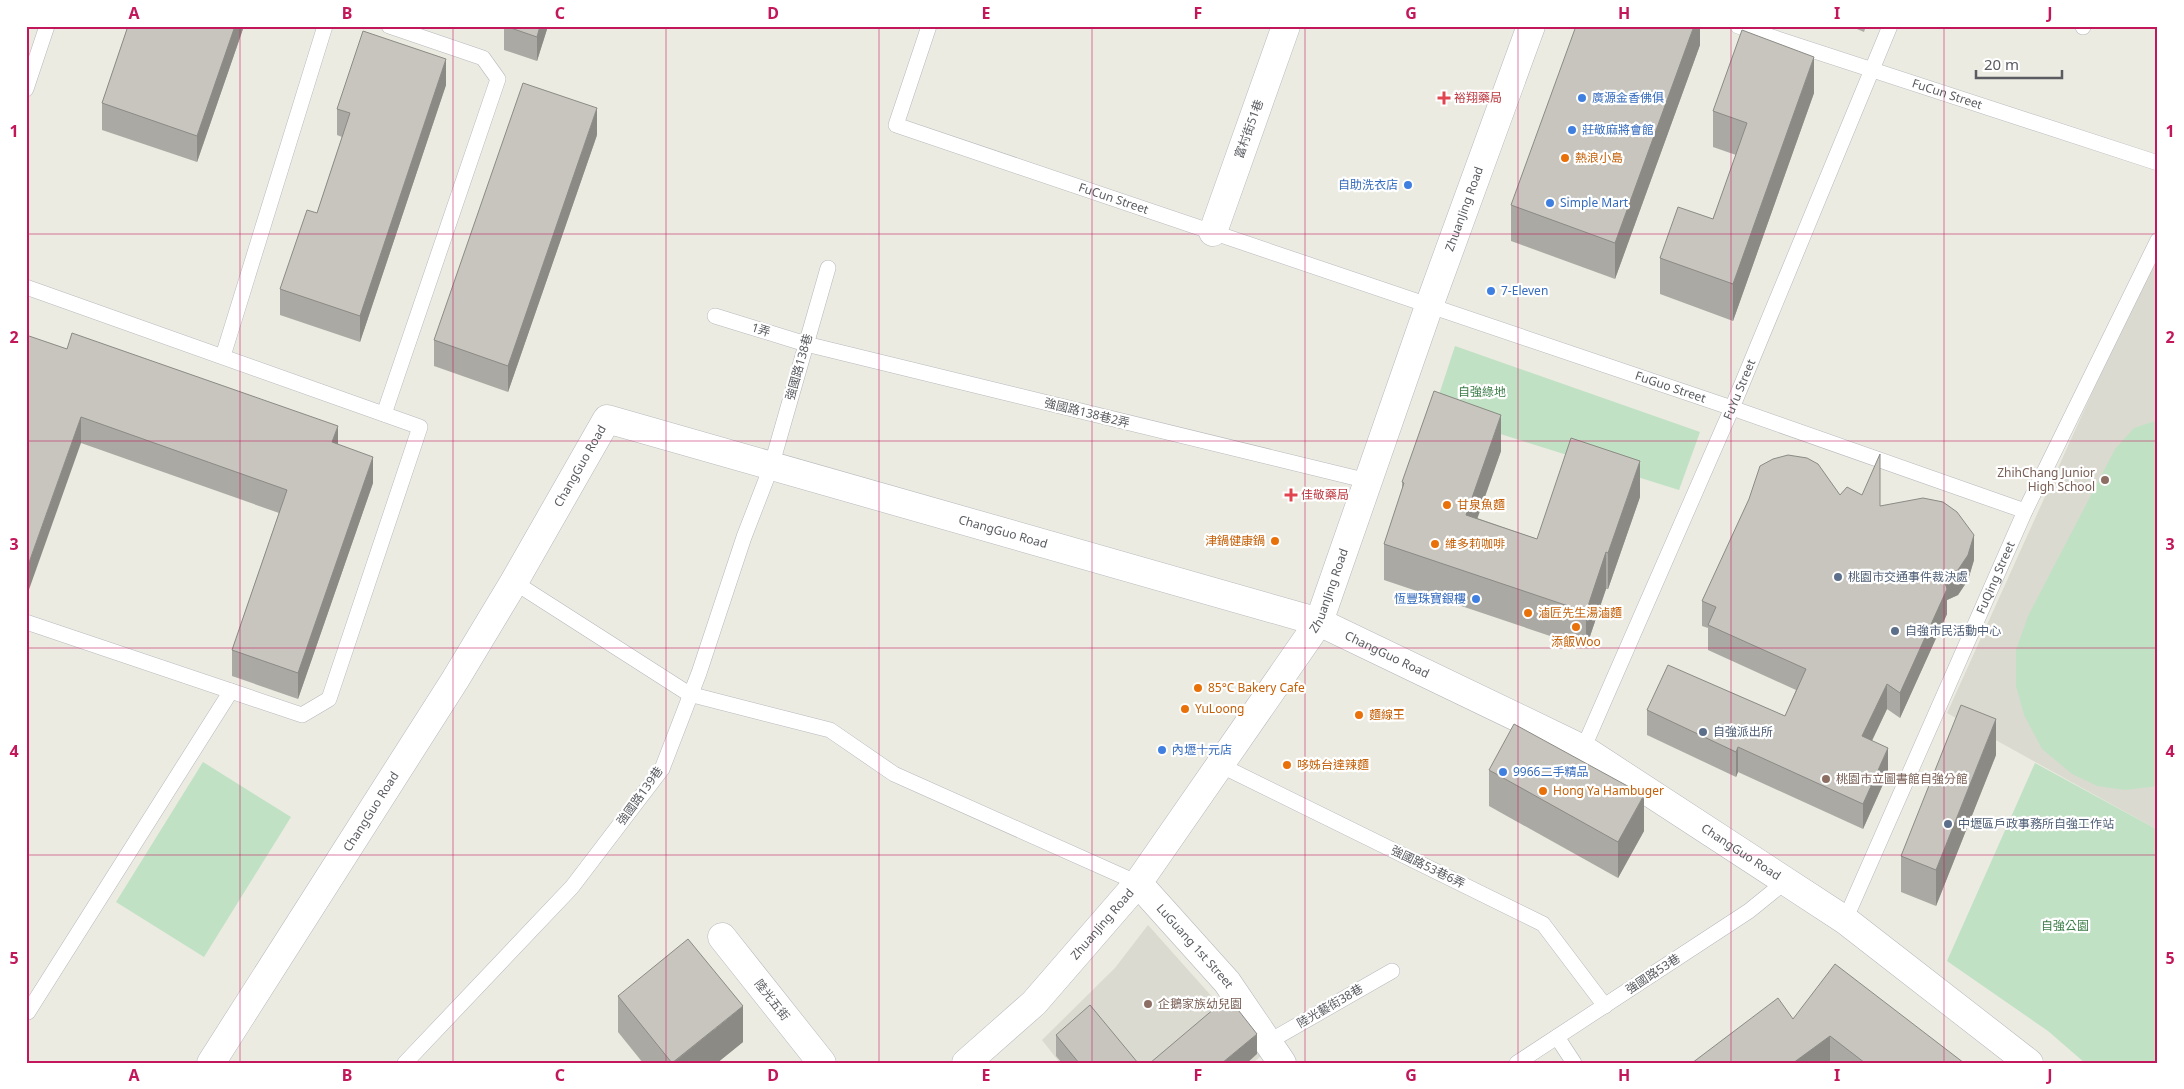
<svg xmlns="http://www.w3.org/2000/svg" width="2184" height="1089" viewBox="0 0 2184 1089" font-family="'Noto Sans','Noto Sans TC',sans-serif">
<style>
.education{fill:#dbdad0}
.green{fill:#c0e1c4}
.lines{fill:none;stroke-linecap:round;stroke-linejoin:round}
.service-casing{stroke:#b7b8bd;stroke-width:16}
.minor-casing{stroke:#b7b8bd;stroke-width:29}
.service{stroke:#fff;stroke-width:15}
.minor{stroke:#fff;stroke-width:28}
.wall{fill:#aba9a3}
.shaded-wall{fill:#8b8a85}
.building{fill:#c7c5be;stroke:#8b8a85}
.grid{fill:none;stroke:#c2185b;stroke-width:1;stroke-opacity:0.55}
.health-dot{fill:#e0444e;stroke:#fff;stroke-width:2}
.shop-dot{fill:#3f7fe0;stroke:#fff;stroke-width:2}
.food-dot{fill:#e8710a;stroke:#fff;stroke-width:2}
.education-dot{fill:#8d6e63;stroke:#fff;stroke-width:2}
.service-dot{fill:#5c6f8a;stroke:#fff;stroke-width:2}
.labels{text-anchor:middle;stroke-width:4.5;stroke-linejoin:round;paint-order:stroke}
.street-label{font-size:12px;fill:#5a5c61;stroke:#fff}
.health-label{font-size:12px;fill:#be3a42;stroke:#fff;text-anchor:start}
.shop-label{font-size:12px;fill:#366cbe;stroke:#fff;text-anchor:start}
.food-label{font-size:12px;fill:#c56008;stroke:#fff;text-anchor:start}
.park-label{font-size:12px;fill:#3c7e48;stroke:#fff}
.education-label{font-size:12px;fill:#785e54;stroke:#fff;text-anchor:start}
.service-label{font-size:12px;fill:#4e5e75;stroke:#fff;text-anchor:start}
.neatline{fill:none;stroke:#c2185b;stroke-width:2}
.grid-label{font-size:16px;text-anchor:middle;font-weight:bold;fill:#c2185b}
</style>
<rect width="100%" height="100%" fill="#ebebe1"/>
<g class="education">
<path d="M2158,247V830L1947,713Z"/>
<path d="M1148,925L1263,1054L1253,1063H1060L1042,1040L1115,968Z"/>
</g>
<g class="green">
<path d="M1455,346L1700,432L1679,490L1433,413Z"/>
<path d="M2158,420V786L2125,790L2097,786L2072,774L2042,749L2024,715L2016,686V650L2028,616L2115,449L2134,428Z"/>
<path d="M203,762L291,817L204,957L116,902Z"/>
<path d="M2035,763L2158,830V1063H2085L2048,1031L1947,961Z"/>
</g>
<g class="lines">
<g class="service-casing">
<g id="service">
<path id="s1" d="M929,26L896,125L1732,408L2025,511"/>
<path id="s2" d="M1738,26L2158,163"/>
<path d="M2083,27V26"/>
<path d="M26,89L47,26"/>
<path d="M26,287L420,427L329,699L302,715L26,622"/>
<path d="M715,316L806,344L1368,481"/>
<path d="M223,356L325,26"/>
<path d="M384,414L498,79L483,58L389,26"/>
<path d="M514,582L689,694L830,730L894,774L1138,883"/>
<path id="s3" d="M1583,749L1732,408L1890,26"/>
<path d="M1220,765L1543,924L1605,1006"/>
<path id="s4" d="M1845,920L2025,511L2158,240"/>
<path d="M26,1010L28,1012L231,691"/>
<path d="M1557,1037L1574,1063"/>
<path d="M1268,1042L1392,971"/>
<path d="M405,1063L572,887L662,769L699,673L744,537L771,467L828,268"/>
<path d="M1517,1063L1749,911L1786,881"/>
</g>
</g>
<g class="minor-casing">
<g id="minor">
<path d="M1213,232L1286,26"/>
<path id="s5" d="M1138,883L1227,982L1282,1063"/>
<path d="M722,937L822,1063"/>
<path id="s6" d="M211,1063L455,680L514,582L607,419L1319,622L1583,749L1845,920L2029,1063"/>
<path id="s7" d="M966,1063L1034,1003L1138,883L1319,622L1429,306L1531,26"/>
</g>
</g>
<use href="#service" class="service"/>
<use href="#minor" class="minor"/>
</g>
<g class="wall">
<path d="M128,26H244L197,162L102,130V103Z"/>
<path d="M504,26H548L537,61L504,50Z"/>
<path d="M1700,26V45L1615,279L1511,241V205Z"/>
<path d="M1850,26H1866L1864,32Z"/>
<path d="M446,85L360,342L280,315V289L317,213L342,137L337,135V109Z"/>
<path d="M1814,93L1733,321L1660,294V258L1713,219L1736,155L1713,147V111Z"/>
<path d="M597,135L508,392L434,366V340Z"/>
<path d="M26,344L338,444L373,483L298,699L232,676V650L279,513L81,443Z"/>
<path d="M1501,451L1477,518L1537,539L1640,497L1608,589H1606L1586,648L1384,580V544L1402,490V482Z"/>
<path d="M1840,495L1880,506L1974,560L1968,580L1958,595L1947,600V614L1900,718L1887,709L1872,741L1888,773L1863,829L1738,772L1736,777L1647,735V710L1785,716L1796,690L1708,650V628L1702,626V601Z"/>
<path d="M1996,755L1936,906L1901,892V856Z"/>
<path d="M1489,770L1644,831L1618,878L1489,806Z"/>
<path d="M618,996L743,1042L717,1063H643L618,1032Z"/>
<path d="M1793,1019L1964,1063H1692Z"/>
<path d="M1056,1035L1138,1063H1062L1056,1056Z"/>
</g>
<g class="shaded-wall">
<path d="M235,26H244L197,162V136Z"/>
<path d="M540,26H548L537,61V37Z"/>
<path d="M1694,26H1700V45L1615,279V243Z"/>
<path d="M1814,57V93L1733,321V284Z"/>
<path d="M446,59V85L360,342V316Z"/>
<path d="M597,108V135L508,392V366Z"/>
<path d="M1501,415V451L1466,551V515Z"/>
<path d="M81,417V443L26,598V571Z"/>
<path d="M338,426V452L332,442Z"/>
<path d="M373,457V483L298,699V673Z"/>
<path d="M1640,461V497L1608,589V553Z"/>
<path d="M1974,535V560L1968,580L1958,595L1947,600V614L1900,718V693L1943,576Z"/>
<path d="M1606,552V589L1586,648V612Z"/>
<path d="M1887,684V709L1862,761V736Z"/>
<path d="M1996,719V755L1936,906V870Z"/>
<path d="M1738,747V772L1736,777V752Z"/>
<path d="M1888,748V773L1863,829V804Z"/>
<path d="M1644,795V831L1618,878V842Z"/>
<path d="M743,1006V1042L717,1063H673Z"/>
<path d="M1257,1034V1054L1247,1063H1222Z"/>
<path d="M1830,1036V1063H1793Z"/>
</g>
<g class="building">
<path d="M128,26H235L197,136L102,103Z"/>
<path d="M505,26H540L537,37Z"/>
<path d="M1576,26H1694L1615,243L1511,205Z"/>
<path d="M1742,30L1814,57L1733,284L1660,258L1678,207L1713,219L1747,123L1713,111Z"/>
<path d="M363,31L446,59L360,316L280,289L307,210L317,213L350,113L337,109Z"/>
<path d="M523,83L597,108L508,366L434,340Z"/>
<path d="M72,333L338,426L332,442L373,457L298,673L232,650L287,490L81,417L26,571V344L29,336L67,349Z"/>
<path d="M1434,391L1501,415L1466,515L1537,539L1571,438L1640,461L1608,553L1606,552L1586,612L1384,544L1404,483L1402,482Z"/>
<path d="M1880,454V506L1923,498L1943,502L1957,512L1974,535L1968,555L1958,570L1943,576L1947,589L1900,693L1887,684L1862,736L1888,748L1863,804L1738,747L1736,752L1647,710L1668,665L1785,716L1806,669L1708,625L1716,607L1702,601L1749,499L1760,466L1773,459L1788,455L1807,458L1818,464L1840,495L1847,487L1862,495Z"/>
<path d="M1961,705L1996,719L1936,870L1901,856Z"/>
<path d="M1514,724L1644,795L1618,842L1489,770Z"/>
<path d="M688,939L743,1006L672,1063L618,996Z"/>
<path d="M1835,964L1964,1063H1865L1830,1036L1793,1063H1692L1778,998L1793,1019Z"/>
<path d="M1228,997L1257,1034L1222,1063H1150Z"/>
<path d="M1090,1005L1138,1063H1079L1056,1035Z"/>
</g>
<path class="grid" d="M240,26V1063M453,26V1063M666,26V1063M879,26V1063M1092,26V1063M1305,26V1063M1518,26V1063M1731,26V1063M1944,26V1063M26,234H2158M26,441H2158M26,648H2158M26,855H2158"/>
<g class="health-dot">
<path d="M1441.5 90.5h5v5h5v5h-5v5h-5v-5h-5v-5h5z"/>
<path d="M1288.5 487.5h5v5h5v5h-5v5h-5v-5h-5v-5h5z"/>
</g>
<g class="shop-dot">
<circle cx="1582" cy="98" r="5"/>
<circle cx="1572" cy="130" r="5"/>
<circle cx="1408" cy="185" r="5"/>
<circle cx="1550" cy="203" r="5"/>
<circle cx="1491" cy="291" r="5"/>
<circle cx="1476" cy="599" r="5"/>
<circle cx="1162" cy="750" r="5"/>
<circle cx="1503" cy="772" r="5"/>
</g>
<g class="food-dot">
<circle cx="1565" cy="158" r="5"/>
<circle cx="1447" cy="505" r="5"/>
<circle cx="1275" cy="541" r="5"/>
<circle cx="1435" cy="544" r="5"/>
<circle cx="1528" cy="613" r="5"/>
<circle cx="1576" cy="627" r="5"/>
<circle cx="1198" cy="688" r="5"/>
<circle cx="1185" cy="709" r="5"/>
<circle cx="1359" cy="715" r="5"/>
<circle cx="1287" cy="765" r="5"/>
<circle cx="1543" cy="791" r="5"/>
</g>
<g class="education-dot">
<circle cx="2105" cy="480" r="5"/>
<circle cx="1826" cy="779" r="5"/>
<circle cx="1148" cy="1004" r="5"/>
</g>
<g class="service-dot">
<circle cx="1838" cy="577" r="5"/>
<circle cx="1895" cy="631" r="5"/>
<circle cx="1703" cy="732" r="5"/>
<circle cx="1948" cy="824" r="5"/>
</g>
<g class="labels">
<g class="street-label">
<text dy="4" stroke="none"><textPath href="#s2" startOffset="220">FuCun Street</textPath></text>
<text transform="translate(1249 129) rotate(-70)" y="4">富村街51巷</text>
<text dy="4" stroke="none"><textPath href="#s1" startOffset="334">FuCun Street</textPath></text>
<text dy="4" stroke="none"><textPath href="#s7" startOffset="1005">ZhuanJing Road</textPath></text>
<text transform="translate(761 330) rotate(17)" y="4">1弄</text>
<text transform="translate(799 367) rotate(-74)" y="4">強國路138巷</text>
<text dy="4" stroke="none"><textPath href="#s1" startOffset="922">FuGuo Street</textPath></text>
<text dy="4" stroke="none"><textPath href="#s3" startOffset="392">FuYu Street</textPath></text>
<text transform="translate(1087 413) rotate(14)" y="4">強國路138巷2弄</text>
<text dy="4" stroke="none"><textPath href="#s6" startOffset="702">ChangGuo Road</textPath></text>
<text dy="4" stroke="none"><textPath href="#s6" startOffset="1168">ChangGuo Road</textPath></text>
<text dy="4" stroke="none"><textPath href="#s4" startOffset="374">FuQing Street</textPath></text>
<text dy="4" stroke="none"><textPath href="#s7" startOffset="600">ZhuanJing Road</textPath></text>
<text dy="4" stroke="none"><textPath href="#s6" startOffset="1572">ChangGuo Road</textPath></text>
<text transform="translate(640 796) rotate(-54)" y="4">強國路139巷</text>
<text dy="4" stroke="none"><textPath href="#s6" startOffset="298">ChangGuo Road</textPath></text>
<text dy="4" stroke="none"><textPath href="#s6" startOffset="1978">ChangGuo Road</textPath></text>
<text transform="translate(1428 867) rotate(26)" y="4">強國路53巷6弄</text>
<text dy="4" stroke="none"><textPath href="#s7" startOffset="195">ZhuanJing Road</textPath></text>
<text dy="4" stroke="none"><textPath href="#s5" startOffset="85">LuGuang 1st Street</textPath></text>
<text transform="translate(1653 974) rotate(-33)" y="4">強國路53巷</text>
<text transform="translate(772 1000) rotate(52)" y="4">陸光五街</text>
<text transform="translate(1330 1006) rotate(-30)" y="4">陸光藝街38巷</text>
</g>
<g class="health-label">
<text x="1454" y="102">裕翔藥局</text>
<text x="1301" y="499">佳敬藥局</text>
</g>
<g class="shop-label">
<text x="1592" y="102">廣源金香佛俱</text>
<text x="1582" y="134">莊敬麻將會館</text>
<text x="1398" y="189" text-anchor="end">自助洗衣店</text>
<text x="1560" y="207">Simple Mart</text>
<text x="1501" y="295">7-Eleven</text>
<text x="1466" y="603" text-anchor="end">恆豐珠寶銀樓</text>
<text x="1172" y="754">內壢十元店</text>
<text x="1513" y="776">9966二手精品</text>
</g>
<g class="food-label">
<text x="1575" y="162">熱浪小島</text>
<text x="1457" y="509">甘泉魚麵</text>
<text x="1265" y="545" text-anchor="end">津鍋健康鍋</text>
<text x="1445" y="548">維多莉咖啡</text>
<text x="1538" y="617">滷匠先生湯滷麵</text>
<text x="1576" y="646" text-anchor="middle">添飯Woo</text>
<text x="1208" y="692">85°C Bakery Cafe</text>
<text x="1195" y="713">YuLoong</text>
<text x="1369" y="719">麵線王</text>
<text x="1297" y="769">哆姊台達辣麵</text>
<text x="1553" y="795">Hong Ya Hambuger</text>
</g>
<g class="park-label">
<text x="1482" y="396">自強綠地</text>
<text x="2065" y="930">自強公園</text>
</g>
<g class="education-label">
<text x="2095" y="477" text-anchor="end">ZhihChang Junior<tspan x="2095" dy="14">High School</tspan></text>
<text x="1836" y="783">桃園市立圖書館自強分館</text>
<text x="1158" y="1008">企鵝家族幼兒園</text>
</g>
<g class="service-label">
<text x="1848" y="581">桃園市交通事件裁決處</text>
<text x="1905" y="635">自強市民活動中心</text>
<text x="1713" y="736">自強派出所</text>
<text x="1958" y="828">中壢區戶政事務所自強工作站</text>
</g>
</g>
<rect width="2184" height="1089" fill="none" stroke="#ffffff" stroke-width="55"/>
<path d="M1976 70v8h86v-8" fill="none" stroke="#5a5c61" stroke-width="2.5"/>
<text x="1984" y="70" font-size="15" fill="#5a5c61" stroke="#ffffff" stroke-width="4" paint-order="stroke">20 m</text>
<rect x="28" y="28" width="2128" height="1034" class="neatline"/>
<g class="grid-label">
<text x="134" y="19">A</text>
<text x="347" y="19">B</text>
<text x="560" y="19">C</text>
<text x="773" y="19">D</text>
<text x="986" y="19">E</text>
<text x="1198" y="19">F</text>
<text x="1411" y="19">G</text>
<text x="1624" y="19">H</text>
<text x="1837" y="19">I</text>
<text x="2050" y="19">J</text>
<text x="14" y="137">1</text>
<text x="2170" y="137">1</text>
<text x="14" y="343">2</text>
<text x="2170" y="343">2</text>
<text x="14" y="550">3</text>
<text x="2170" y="550">3</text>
<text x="14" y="757">4</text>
<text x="2170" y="757">4</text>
<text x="14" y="964">5</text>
<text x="2170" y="964">5</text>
<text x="134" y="1081">A</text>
<text x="347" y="1081">B</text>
<text x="560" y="1081">C</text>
<text x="773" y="1081">D</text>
<text x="986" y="1081">E</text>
<text x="1198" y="1081">F</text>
<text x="1411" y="1081">G</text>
<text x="1624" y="1081">H</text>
<text x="1837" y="1081">I</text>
<text x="2050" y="1081">J</text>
</g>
</svg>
